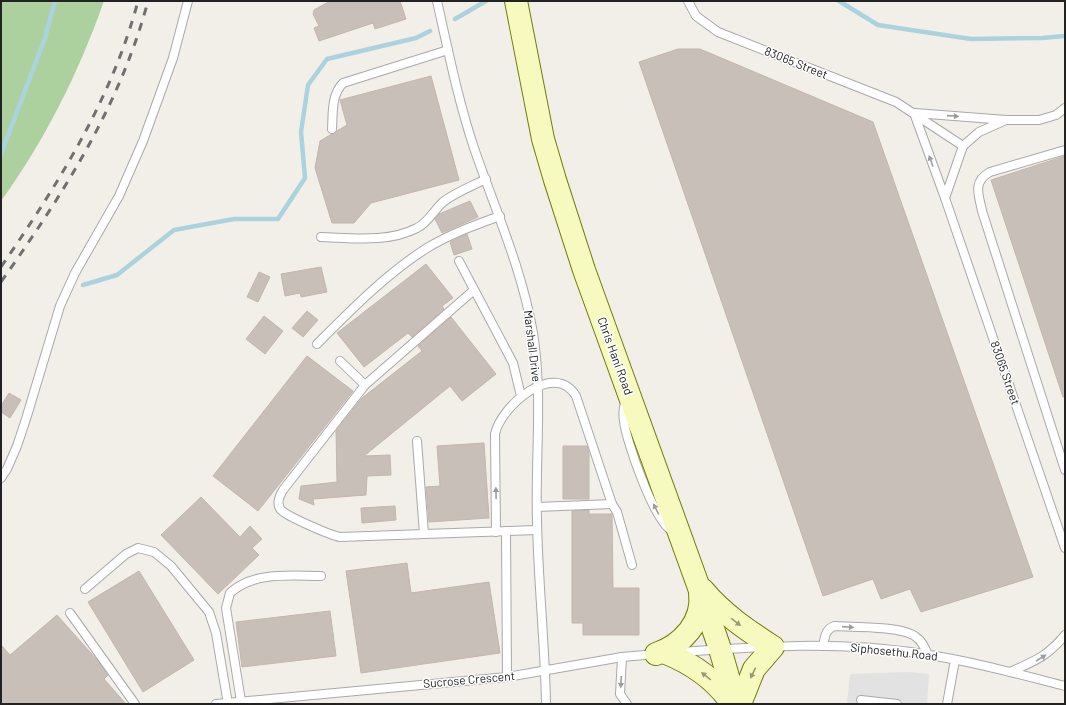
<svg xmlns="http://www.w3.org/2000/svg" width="1066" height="705" viewBox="0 0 1066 705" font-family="Barlow,sans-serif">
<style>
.forest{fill:#add19e}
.parking{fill:#e2e2e2}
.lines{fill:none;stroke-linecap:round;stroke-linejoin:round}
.stream{stroke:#aad3df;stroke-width:4.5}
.building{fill:#c7bfb8;stroke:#c4b6ab}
.service-casing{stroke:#a9a9a9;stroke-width:10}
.secondary-casing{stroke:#707d05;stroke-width:24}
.service{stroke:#fff;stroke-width:8}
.secondary{stroke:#f7fabf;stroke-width:22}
.rail{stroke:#707070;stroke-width:3;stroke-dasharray:8 8;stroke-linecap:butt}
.oneway{fill:#9c9c9c}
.oneway2{fill:#979978}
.labels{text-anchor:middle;stroke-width:3;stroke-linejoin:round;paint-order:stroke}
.street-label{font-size:12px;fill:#222;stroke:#fff}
</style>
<rect width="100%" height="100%" fill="#f2efe9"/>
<path class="forest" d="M1,1H104C79,72 45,140 1,201Z"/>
<path class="parking" d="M908,672L929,674L927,704H847L850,674Z"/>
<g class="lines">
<g class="stream">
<path d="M839,1L878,25L971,39L1042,38L1065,36"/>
<path d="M455,19L486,1"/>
<path d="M1,154L45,38L55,1"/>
<path d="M83,285L117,275L174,230L234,219H278L305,178L301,132L308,85L327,59L416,38L430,31"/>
</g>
</g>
<g class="building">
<path d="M330,1H400L406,19L375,29L373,23L319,41L314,28L319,26L313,14L314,10Z"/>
<path d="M678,49H700L873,122L1033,577L921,612L910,589L881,599L873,579L823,596L639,62Z"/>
<path d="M431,76L459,180L371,203L354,223H332L315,168L320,141L347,125L340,100Z"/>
<path d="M1065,156V397H1063L991,180Z"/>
<path d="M470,201L478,217L442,233L435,219L439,214Z"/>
<path d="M467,234L472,249L454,255L450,242Z"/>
<path d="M426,264L453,298L442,306L444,309L412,337L408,333L364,367L337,333Z"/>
<path d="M321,267L327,292L301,297L300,293L285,296L281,274Z"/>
<path d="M259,272L270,277L258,302L247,297Z"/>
<path d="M307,311L318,320L303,337L292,328Z"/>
<path d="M264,316L283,331L265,354L246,339Z"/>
<path d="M451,317L496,374L462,401L450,386L364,456L390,455L391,475L367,476L366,495L313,499L314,505L299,499L301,486L337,482L336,431L362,398L422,351L418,346Z"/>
<path d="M307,356L353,391L258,511L213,476Z"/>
<path d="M9,393L21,400L10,418L1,412V406Z"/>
<path d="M484,443L489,518L429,522L426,487L440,486L437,446Z"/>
<path d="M563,446H587L589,454V499H563Z"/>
<path d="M201,497L240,537L250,526L262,539L252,548L259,555L218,594L161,535Z"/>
<path d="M395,506L396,520L362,523L361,508Z"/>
<path d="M589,510V514H612L613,588H639V635H583V623H572V511Z"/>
<path d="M407,563L411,593L489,582L500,653L361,673L346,571Z"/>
<path d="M139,571L194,660L143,692L88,602Z"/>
<path d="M330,611L336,656L242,667L236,622Z"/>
<path d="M57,615L97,660L108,675L104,679L126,704H1V645L10,655Z"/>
</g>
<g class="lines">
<g class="service-casing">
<g id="service">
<path d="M437,1C448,50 458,100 474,148C495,209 522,269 533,333C543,395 535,458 537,520C538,582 545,643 546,704"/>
<path d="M688,1L696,16L718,32L896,102L963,146"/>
<path d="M914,113L945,198"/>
<path d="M915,113L1006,120H1039L1056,115L1065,108"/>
<path d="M1006,120L979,132L963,146L945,198L1065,548"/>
<path d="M332,129C333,114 331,95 343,83L448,50"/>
<path d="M1065,150L990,172C972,182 979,195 982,211L1065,470"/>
<path d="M321,237C352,238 388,243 417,228C428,223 434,210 443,202C456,192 472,186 486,179"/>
<path d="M459,261L513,363L521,396"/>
<path d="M474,290L365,385L283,490C280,495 276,504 281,510C288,517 330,535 340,537L537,530"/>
<path d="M317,344C351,310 386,274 427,248C450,234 475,225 500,216"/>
<path d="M340,361L365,385"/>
<path d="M625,403C623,409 623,415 624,421C626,441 654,520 671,530"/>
<path d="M417,441L424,534"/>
<path d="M1,478L7,469L17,446L26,419L60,306L75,273L119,196L143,141L173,58L188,1"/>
<path d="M537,507L612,504"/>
<path d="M506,531L507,677"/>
<path d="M496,532L495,434C501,406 554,360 576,396L612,504L617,512L632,565"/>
<path d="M85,589L126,554L138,548L154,552L171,566L209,612L216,633L228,704"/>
<path d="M70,613L135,704"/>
<path d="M823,646C825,637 825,630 834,626C852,627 903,626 916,637C922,641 925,648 928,655"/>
<path d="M679,652C760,646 843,641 923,654C971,661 1018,674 1065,686"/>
<path d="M622,657L620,694L627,704"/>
<path d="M1010,672C1035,661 1048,656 1065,635"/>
<path d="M861,700L897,704"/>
<path d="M241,701L226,608L230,593C254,571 291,576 321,576"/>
<path d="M216,704L507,677L622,657L656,654"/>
<path d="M947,704L955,660"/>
</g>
</g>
<g class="secondary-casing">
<g id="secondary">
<path d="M516,1L543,139L555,180L584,270L698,585L720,649L736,704"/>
<path d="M703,590C723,614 747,630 773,647L754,669L740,704"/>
<path d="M666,653C693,664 716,680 732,704"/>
<path d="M656,654C682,645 704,622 700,592"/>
</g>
</g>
<use href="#service" class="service"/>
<use href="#secondary" class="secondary"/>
<g class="rail">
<path d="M1,267C58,184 112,99 138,1"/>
<path d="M1,282C63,194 120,106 148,1"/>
</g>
</g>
<defs><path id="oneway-solid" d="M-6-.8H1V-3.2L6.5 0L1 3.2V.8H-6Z"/></defs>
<g class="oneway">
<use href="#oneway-solid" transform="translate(953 116) rotate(4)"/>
<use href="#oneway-solid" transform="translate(931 161) rotate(-110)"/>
<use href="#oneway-solid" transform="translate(496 493) rotate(-91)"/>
<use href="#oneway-solid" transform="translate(656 509) rotate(-117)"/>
<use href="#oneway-solid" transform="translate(848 627) rotate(4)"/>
<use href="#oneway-solid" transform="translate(1041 658) rotate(-32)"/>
<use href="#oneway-solid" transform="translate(621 682) rotate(93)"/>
</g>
<g class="oneway2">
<use href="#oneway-solid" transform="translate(736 622) rotate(38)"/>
<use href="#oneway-solid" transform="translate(753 673) rotate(116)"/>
<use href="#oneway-solid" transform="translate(706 676) rotate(-141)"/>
</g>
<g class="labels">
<g class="street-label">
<text transform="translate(796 63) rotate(22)" y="4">83065 Street</text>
<text transform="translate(532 346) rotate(83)" y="4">Marshall Drive</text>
<text transform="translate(615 356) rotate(70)" y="4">Chris Hani Road</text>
<text transform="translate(1005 373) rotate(71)" y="4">83065 Street</text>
<text transform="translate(894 652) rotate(6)" y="4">Siphosethu Road</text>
<text transform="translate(469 680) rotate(-5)" y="4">Sucrose Crescent</text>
</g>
</g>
<rect width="1066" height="705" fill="none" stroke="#222222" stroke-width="4"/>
</svg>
